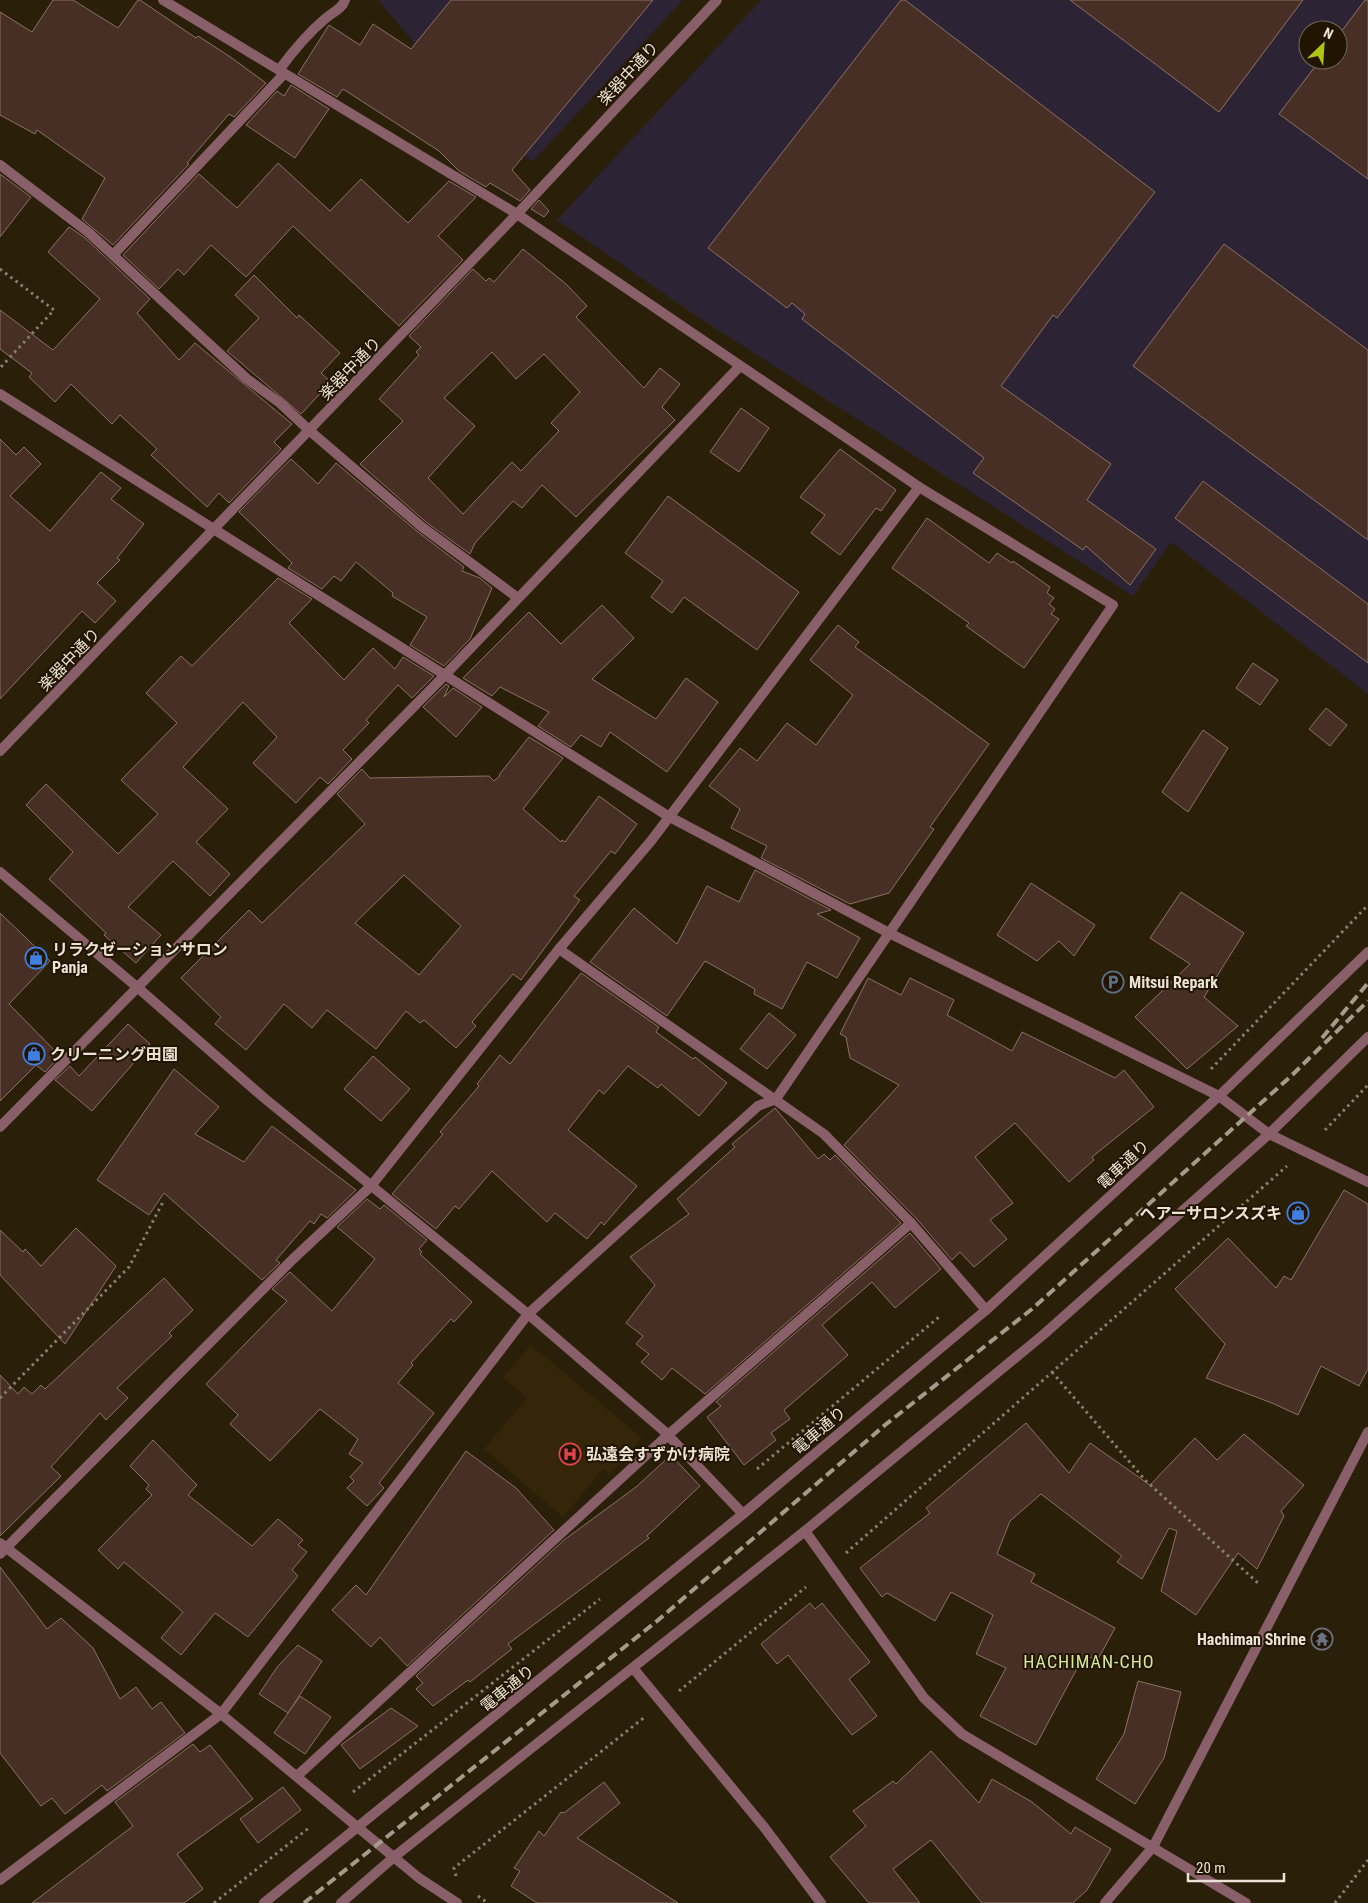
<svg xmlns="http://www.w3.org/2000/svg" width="1368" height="1903" viewBox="0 0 1368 1903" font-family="'Roboto Condensed','Noto Sans JP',sans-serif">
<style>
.industrial{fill:#2c2434;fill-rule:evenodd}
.built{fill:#352609}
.building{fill:#472f25;stroke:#8c7165;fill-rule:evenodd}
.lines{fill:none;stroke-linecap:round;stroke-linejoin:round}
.path{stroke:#89806e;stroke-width:3;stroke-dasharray:2.5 4;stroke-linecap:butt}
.pedestrian{stroke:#895f6a;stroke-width:10}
.minor{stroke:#895f6a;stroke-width:10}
.tertiary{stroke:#895f6a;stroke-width:10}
.rail{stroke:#a49b8b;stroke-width:4;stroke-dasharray:10 5;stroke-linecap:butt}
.labels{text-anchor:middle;stroke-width:4;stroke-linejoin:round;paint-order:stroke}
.street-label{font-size:16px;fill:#ebe3d6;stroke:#211502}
.poi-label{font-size:16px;font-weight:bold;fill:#ebe3d6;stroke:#211502;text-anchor:start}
.neighbourhood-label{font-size:18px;letter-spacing:1px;fill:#d5e79b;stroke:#211502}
</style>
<rect width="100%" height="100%" fill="#2a1f09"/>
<g class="industrial">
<path d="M378,0H683L532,162L452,87Z"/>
<path d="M761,0H1368V694L1171,542L1133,596L704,321L557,220ZM1308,30H1338V60H1308Z"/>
</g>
<path class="built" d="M531,1345L642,1438L610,1475L603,1469L563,1517L484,1449L527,1398L503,1377Z"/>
<g class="building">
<path d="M53,0H73L118,28L138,0H140L196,38L198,36L229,56L266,83L234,117L229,114L187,163L189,164L113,245L82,219L105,178L37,130L35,134L0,115V12L32,32Z"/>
<path d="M451,0H653L512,170L530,190L520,201L490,183L486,187L459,171L439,151L343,89L337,97L298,74L329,25L360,45L373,24L411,49Z"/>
<path d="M901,0H905L1155,192L1057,318L1053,315L1001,386L1111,464L1087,500L1156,549L1130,585L1086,546L1083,550L973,473L984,458L802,319L805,314L792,303L787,308L708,248Z"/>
<path d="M1070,0H1303L1219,112Z"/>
<path d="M1365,0H1368V179L1279,114L1320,60H1338V36Z"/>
<path d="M291,85L329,109L295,158L246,125L277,91L284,96Z"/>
<path d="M278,163L330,211L361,179L408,223L449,181L476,197L438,236L463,260L399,326L293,226L246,277L211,245L184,275L178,269L159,289L123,255L199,174L237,208Z"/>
<path d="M0,174L31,197L0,237Z"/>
<path d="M539,200L549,211L544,217L531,209Z"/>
<path d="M69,227L84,237L150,299L137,313L179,360L195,343L292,424L274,442L281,449L229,503L219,493L207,507L151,455L157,449L120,415L112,424L71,384L55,402L29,377L32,373L0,349V310L53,350L100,299L48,252Z"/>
<path d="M1224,244L1368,350V540L1133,366Z"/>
<path d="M523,249L566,284L587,306L576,317L644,388L660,368L680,384L662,407L675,420L576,517L542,485L522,508L513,501L475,543L470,554L426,522L360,464L403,421L379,399L419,355L416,352L421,347L409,336L473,269L486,281L489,278L494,282ZM492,352L516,379L544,354L580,392L551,423L559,431L521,471L512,462L463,514L428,478L475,426L444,398Z"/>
<path d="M254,275L297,318L299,315L340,353L321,373L331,382L301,414L227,351L259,318L235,295Z"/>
<path d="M741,408L769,428L739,472L710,452Z"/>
<path d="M0,439L16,455L24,447L41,464L10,496L50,531L101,472L121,488L111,499L144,524L117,558L120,560L97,583L116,601L95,623L82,611L0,699Z"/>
<path d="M840,449L896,490L881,511L876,508L840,555L811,533L825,515L800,497Z"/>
<path d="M291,459L318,484L336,463L418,532L464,567L462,571L480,578L492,588L470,639L444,666L410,645L427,617L392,596L393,593L356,562L341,581L334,576L322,589L288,568L292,563L239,512Z"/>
<path d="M1203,481L1368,604V663L1175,518Z"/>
<path d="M668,496L799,592L757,650L684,597L672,613L651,597L663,581L625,553Z"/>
<path d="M927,518L989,563L997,553L1012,563L1013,561L1050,587L1047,593L1054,598L1049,604L1055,609L1051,614L1059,619L1024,668L966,626L969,623L892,568Z"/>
<path d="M278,578L312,599L289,623L344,680L373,648L395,669L403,657L434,676L412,698L398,685L366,720L369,723L343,750L352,759L328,784L320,777L296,803L253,763L277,737L243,702L183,767L228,809L196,842L230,874L210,896L173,861L128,907L161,935L136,963L104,935L106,933L49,879L73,852L26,805L46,784L118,854L158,814L121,780L177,723L146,693L181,656L192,666Z"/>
<path d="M602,605L634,638L592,679L656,719L686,678L718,702L667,772L610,732L601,747L581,735L571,747L538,726L549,712L500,687L492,696L463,678L529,612L561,644Z"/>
<path d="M838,625L859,642L855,647L989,744L930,827L934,829L889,893L850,904L761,858L767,846L731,828L740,809L709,786L740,748L757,761L787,723L816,745L853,695L810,660Z"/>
<path d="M1253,663L1278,680L1260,705L1236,688Z"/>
<path d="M446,684L449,686L444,697L453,688L482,707L456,737L423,707Z"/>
<path d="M1326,708L1347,725L1330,746L1309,729Z"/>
<path d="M1203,730L1228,748L1188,812L1162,792Z"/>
<path d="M529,737L563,758L523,809L561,842L562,840L565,842L599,796L637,824L615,854L611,851L574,896L580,900L521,980L513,974L472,1022L476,1026L456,1048L424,1020L420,1023L406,1011L376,1049L327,1010L312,1028L284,1004L246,1050L215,1024L221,1017L181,978L249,910L262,923L365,824L337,794L362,769L370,778L489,776L494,781L500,776L499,775ZM404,875L461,926L419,975L355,923Z"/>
<path d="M755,870L831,910L817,914L860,938L837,978L807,962L782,1009L754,994L755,989L705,961L667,1016L590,962L634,908L677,944L707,886L739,902Z"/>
<path d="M1031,883L1095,925L1074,956L1059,941L1037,961L997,935Z"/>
<path d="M1181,892L1244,933L1204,997L1238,1026L1187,1069L1135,1017L1190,964L1150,938Z"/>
<path d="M0,913L50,961L9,1004L60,1056L45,1072L36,1065L0,1101Z"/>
<path d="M581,973L659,1027L656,1032L693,1059L695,1057L727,1083L699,1116L661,1084L658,1088L628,1066L604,1094L599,1090L568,1130L637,1186L604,1225L601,1222L587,1239L555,1213L547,1222L492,1171L459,1209L455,1206L436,1229L392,1194L443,1134L440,1132L479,1086L477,1084L500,1055L510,1064Z"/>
<path d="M868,978L901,995L910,978L954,1000L947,1015L1012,1051L1022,1032L1115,1078L1124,1070L1154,1107L1092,1157L1094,1160L1069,1182L1015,1123L975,1157L1013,1203L990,1220L1007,1239L974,1267L960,1252L952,1260L916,1218L844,1145L899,1085L850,1058L846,1037L840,1034Z"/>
<path d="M769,1013L796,1035L767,1069L740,1049Z"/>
<path d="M128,1024L150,1044L92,1111L55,1080L70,1066L79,1076Z"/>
<path d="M373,1056L410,1089L381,1121L344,1089Z"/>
<path d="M174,1069L219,1107L195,1134L244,1162L272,1126L356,1190L327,1218L321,1214L314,1224L310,1221L276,1260L280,1263L262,1280L164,1193L149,1215L97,1180Z"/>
<path d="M775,1108L818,1159L824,1154L830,1160L835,1155L901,1223L705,1394L672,1368L662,1380L641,1362L649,1354L636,1344L643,1336L626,1323L655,1285L630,1257L689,1214L677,1199L735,1147L732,1144Z"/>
<path d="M1344,1190L1368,1204V1369L1359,1386L1321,1366L1298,1415L1272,1403L1206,1378L1225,1344L1175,1289L1228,1238L1276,1288L1284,1276L1291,1280Z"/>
<path d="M367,1199L380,1209L384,1205L427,1240L419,1249L422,1252L420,1254L472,1302L454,1322L451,1319L411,1363L413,1365L398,1383L434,1413L379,1483L384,1488L367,1506L347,1488L354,1481L350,1477L363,1463L349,1454L358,1439L320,1409L270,1461L230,1424L238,1415L206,1384L287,1301L272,1289L290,1272L332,1311L375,1259L337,1227Z"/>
<path d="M76,1228L116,1266L65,1344L0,1275V1230L23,1252L25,1249L41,1266Z"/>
<path d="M910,1233L941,1269L895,1308L872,1282L822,1325L848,1355L784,1410L790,1419L771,1433L776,1440L744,1465L707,1417L721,1406L716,1402Z"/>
<path d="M164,1278L193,1310L169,1333L172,1336L117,1388L128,1398L106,1420L100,1413L51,1467L61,1476L0,1536V1375L18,1394L24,1387L32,1394L41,1385L45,1389Z"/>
<path d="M1026,1423L1069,1473L1090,1443L1150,1485L1195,1438L1217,1460L1244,1434L1304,1485L1281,1511L1284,1516L1257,1569L1238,1553L1196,1615L1161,1591L1177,1531L1169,1528L1142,1579L1117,1562L1122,1556L1041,1494L1010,1521L997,1554L1035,1574L1031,1582L1115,1628L1097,1661L1090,1657L1085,1666L1080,1663L1036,1745L980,1716L1006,1668L976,1654L993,1615L951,1592L935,1621L887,1593L882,1597L860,1568L930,1513L926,1508Z"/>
<path d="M153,1440L197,1485L188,1495L252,1546L278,1519L303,1540L298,1545L307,1552L292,1570L298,1576L248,1637L215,1613L181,1655L161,1638L183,1612L124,1562L118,1569L98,1550L152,1495L146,1489L149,1485L130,1466Z"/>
<path d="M466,1451L516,1488L554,1530L407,1666L380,1637L371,1647L332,1610L356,1585L366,1595Z"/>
<path d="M671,1455L700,1486L647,1536L649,1538L508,1644L512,1649L470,1682L468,1680L433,1706L416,1689L423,1683L416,1676L564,1540L636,1487Z"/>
<path d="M0,1567L47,1629L61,1618L93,1648L120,1699L136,1687L152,1709L161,1702L185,1733L107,1791L102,1785L65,1814L52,1798L41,1806L0,1753Z"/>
<path d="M810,1603L815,1609L822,1603L870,1662L849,1679L877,1716L852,1735L788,1655L777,1664L761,1644Z"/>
<path d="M298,1645L322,1661L288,1713L259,1694L278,1666Z"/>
<path d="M1138,1681L1181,1692L1164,1758L1135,1804L1096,1779L1124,1734Z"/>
<path d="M300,1696L331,1717L305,1754L274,1733Z"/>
<path d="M391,1708L418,1726L360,1769L341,1745Z"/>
<path d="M193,1744L200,1752L210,1745L253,1799L177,1854L203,1889L184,1903H32L133,1826L115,1802Z"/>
<path d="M931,1751L979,1803L992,1779L1032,1802L1071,1834L1075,1827L1111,1849L1087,1890L1073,1903H982L931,1840L893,1869L920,1903H869L830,1857L866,1826L853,1811L893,1781L896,1784Z"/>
<path d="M604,1782L620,1803L577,1838L678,1903H537L511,1886L520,1871L514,1868L539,1831L544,1836L561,1812L564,1813Z"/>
<path d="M283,1787L301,1810L258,1843L240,1819Z"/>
</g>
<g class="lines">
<g class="path">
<path d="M0,269L54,310L0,368"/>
<path d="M1211,1069L1368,905"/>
<path d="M1325,1130L1368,1085"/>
<path d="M1052,1372L1146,1481L1259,1584"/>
<path d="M0,1398L129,1267L163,1202"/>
<path d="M757,1469L939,1317"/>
<path d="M846,1553L1287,1166"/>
<path d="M679,1691L806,1587"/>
<path d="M353,1792L600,1599"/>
<path d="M456,1876L454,1868L646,1716"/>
<path d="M478,1896L488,1903"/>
<path d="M214,1903L310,1827"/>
<path d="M1335,1903L1368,1860"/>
</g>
<path class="pedestrian" d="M297,1776L668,1435L911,1223"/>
<g class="minor">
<path d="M279,70C293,51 308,33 326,18C333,12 342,9 345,0"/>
<path d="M0,165L88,232L247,379L280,403L310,431L422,527L518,598"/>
<path d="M114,254L284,74"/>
<path d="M0,394L668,816L889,933L1219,1096L1269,1134L1368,1182"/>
<path d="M0,751L517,214L717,0"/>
<path d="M0,872L137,987L263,1097L528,1314L664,1431L743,1514"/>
<path d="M559,949L824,1134L911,1223L986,1310"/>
<path d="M0,1127L444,676L740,366"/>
<path d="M805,1531L924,1698L962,1734L1246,1903"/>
<path d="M0,1543L221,1714L419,1878L457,1903"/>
<path d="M0,1554L293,1259L371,1186L559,949L651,841L919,487"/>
<path d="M633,1668L764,1827L821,1903"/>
<path d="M0,1880L221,1714L528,1314L758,1106L776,1099L1113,605L919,487L517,214L163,0"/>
<path d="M1105,1903L1153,1847L1368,1432"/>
</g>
<g class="tertiary">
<path d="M264,1903L743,1514L986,1310L1219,1096L1368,952"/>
<path d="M341,1903L394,1857L805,1531L1043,1335L1269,1134L1368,1037"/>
</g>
<g class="rail">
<path d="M1322,1038L1368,983"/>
<path d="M304,1903L657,1621L885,1425L1032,1309L1290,1077L1368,1001"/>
</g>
</g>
<defs>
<g id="shop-ring" transform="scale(1.125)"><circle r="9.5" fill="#211502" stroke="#3f7fe0" stroke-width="1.5"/><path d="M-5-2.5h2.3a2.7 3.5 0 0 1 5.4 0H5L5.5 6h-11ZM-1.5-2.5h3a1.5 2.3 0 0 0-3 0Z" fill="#3f7fe0"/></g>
<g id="parking-ring" transform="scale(1.125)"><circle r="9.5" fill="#211502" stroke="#5c6f8a" stroke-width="1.5"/><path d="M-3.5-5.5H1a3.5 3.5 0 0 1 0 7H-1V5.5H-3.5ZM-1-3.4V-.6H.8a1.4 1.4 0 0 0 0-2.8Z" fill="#5c6f8a"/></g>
<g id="hospital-ring" transform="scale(1.125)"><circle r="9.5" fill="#211502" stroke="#e0444e" stroke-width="1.5"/><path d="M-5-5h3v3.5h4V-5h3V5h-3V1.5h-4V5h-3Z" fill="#e0444e"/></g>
<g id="temple-ring" transform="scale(1.125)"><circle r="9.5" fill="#211502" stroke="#6b7280" stroke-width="1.5"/><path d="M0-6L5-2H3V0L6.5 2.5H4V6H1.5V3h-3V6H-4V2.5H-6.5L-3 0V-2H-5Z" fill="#6b7280"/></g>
</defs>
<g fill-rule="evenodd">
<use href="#shop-ring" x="36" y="958"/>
<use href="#parking-ring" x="1113" y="982"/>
<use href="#shop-ring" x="34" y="1054"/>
<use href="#shop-ring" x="1298" y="1213"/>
<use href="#hospital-ring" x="570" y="1454"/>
<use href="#temple-ring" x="1322" y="1639"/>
</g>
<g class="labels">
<g class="street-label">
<text transform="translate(628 73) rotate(-47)" y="6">楽器中通り</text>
<text transform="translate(350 368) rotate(-46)" y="6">楽器中通り</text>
<text transform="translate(69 659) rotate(-46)" y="6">楽器中通り</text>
<text transform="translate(1123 1164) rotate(-43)" y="6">電車通り</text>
<text transform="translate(819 1430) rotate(-40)" y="6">電車通り</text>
<text transform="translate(507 1688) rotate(-39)" y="6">電車通り</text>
</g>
<g class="poi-label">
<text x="52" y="955">リラクゼーションサロン<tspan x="52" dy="18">Panja</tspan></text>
<text x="1129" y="988">Mitsui Repark</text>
<text x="50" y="1060">クリーニング田園</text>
<text x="1282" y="1219" text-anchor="end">ヘアーサロンスズキ</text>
<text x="586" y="1460">弘遠会すずかけ病院</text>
<text x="1306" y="1645" text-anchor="end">Hachiman Shrine</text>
</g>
<g class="neighbourhood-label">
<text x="1089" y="1668">HACHIMAN-CHO</text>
</g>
</g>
<g transform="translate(1323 45) rotate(25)"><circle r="24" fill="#211502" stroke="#726757"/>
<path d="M0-4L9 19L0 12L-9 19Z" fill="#acc612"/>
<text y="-8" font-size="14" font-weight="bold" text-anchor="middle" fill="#ebe3d6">N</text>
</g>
<path d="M1188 1873v8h96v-8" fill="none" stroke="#ebe3d6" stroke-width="2.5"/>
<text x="1196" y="1873" font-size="15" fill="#ebe3d6" stroke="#211502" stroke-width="4" paint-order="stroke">20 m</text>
</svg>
